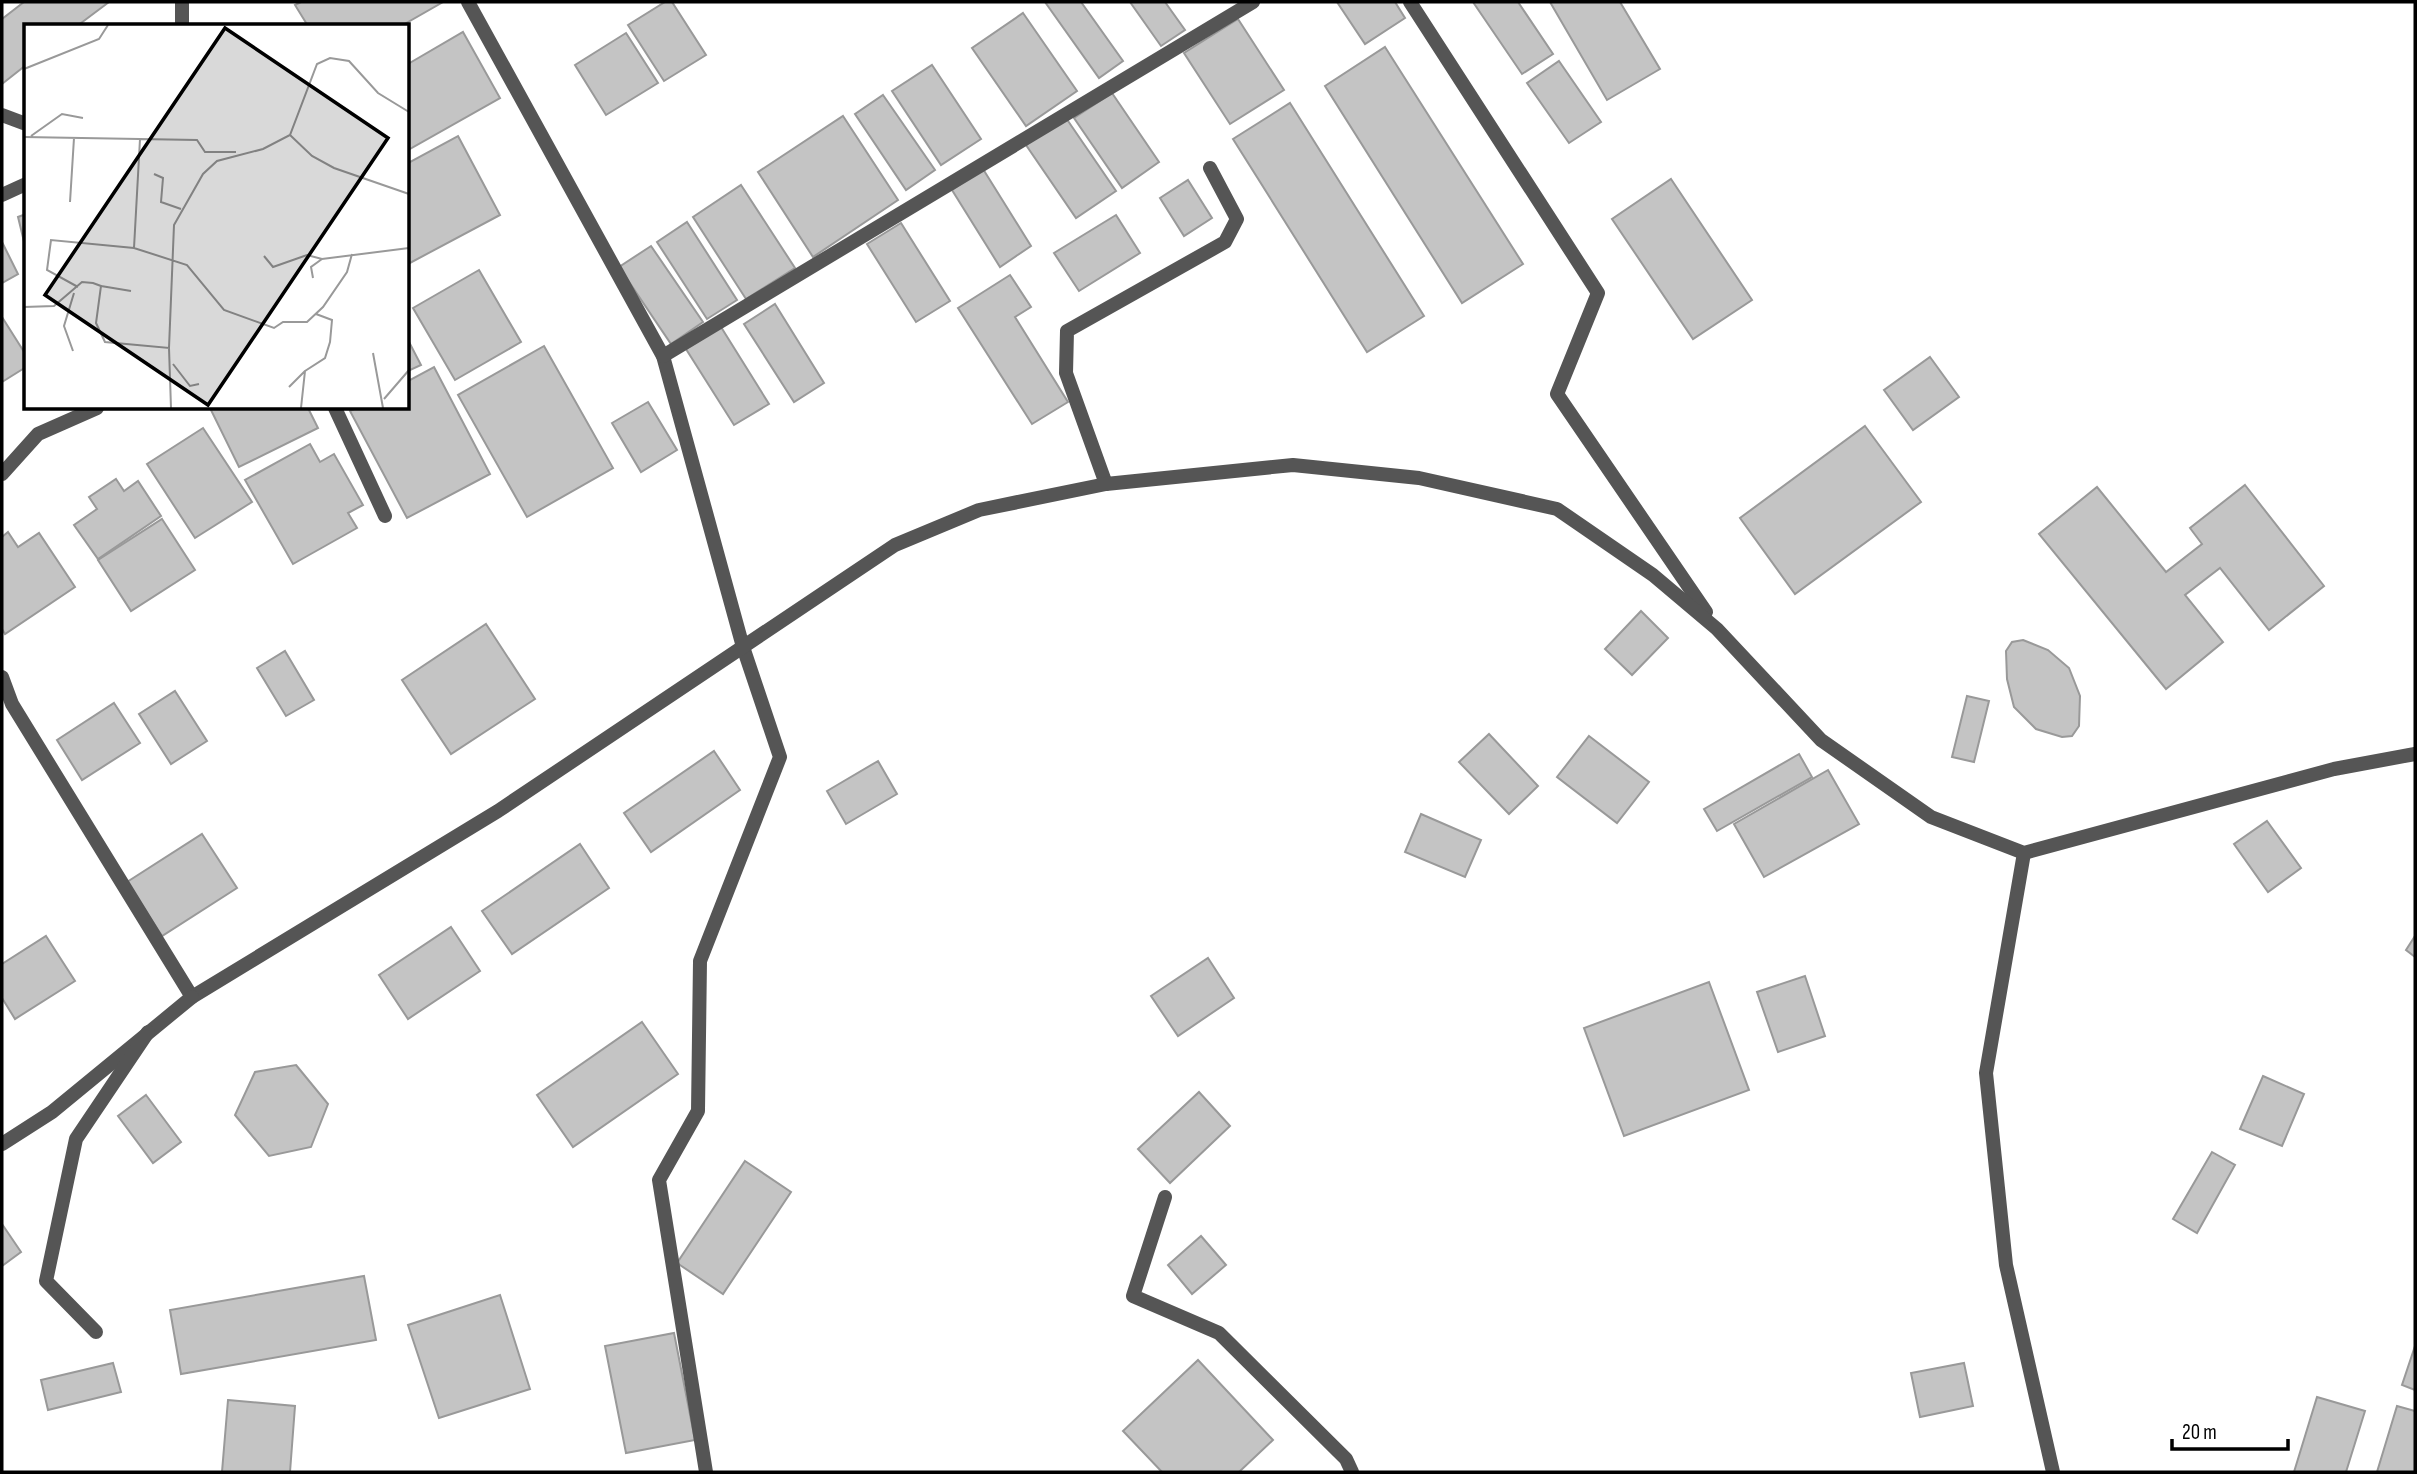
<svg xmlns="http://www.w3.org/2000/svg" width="2417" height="1474" viewBox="0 0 2417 1474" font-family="'Sofia Sans Condensed',sans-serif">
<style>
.building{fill:#c4c4c4;stroke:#999;stroke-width:2}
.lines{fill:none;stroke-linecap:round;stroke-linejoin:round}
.minor{stroke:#555;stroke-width:14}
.inset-road{fill:none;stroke:#999;stroke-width:2}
.view{fill:#000;fill-opacity:0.15;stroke:#000;stroke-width:3.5}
.inset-edge{fill:none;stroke:#000;stroke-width:3.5}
</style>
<rect width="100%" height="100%" fill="#fff"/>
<g class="building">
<path d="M24,2H109L77,26H26V65L2,84V19Z"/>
<path d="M301,2H443L401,26H308L295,5Z"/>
<path d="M665,2H672L706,55L664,81L628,25Z"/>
<path d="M1045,2H1081L1123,61L1099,78Z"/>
<path d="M1130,2H1165L1185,30L1161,46Z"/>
<path d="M1337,2H1395L1405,18L1365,44Z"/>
<path d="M1473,2H1518L1553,54L1522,74Z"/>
<path d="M1550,2H1620L1660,69L1607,100Z"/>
<path d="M1023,13L1077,91L1026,126L972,48Z"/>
<path d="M1238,19L1284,90L1230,124L1184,53Z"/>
<path d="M463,32L500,98L408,150V64Z"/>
<path d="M626,33L658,83L606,115L575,65Z"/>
<path d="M1385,47L1523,264L1462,303L1325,86Z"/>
<path d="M1559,61L1601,122L1569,143L1527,83Z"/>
<path d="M932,65L981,139L941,165L892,91Z"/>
<path d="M1112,93L1159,162L1122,188L1074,118Z"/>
<path d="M883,95L935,170L906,190L855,114Z"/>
<path d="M1290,103L1424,316L1367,352L1233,139Z"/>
<path d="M843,116L898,200L813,257L758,172Z"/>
<path d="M1066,118L1116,191L1076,218L1026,145Z"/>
<path d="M458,136L500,215L408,264V163Z"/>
<path d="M983,169L1031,246L1000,267L952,190Z"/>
<path d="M1671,179L1752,300L1693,339L1612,219Z"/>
<path d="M1188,180L1212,218L1184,236L1160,198Z"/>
<path d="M741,185L795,268L746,299L693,217Z"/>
<path d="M26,214V250L18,217Z"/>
<path d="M1116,215L1140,253L1079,291L1054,253Z"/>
<path d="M687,222L737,300L707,319L657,242Z"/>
<path d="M901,223L950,301L916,322L867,244Z"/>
<path d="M2,242L18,274L2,283Z"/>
<path d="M651,246L703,322L671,344L619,267Z"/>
<path d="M479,270L521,342L455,380L413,308Z"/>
<path d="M1010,275L1031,307L1015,317L1068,402L1032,424L958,308Z"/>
<path d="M775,304L824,383L794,402L744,324Z"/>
<path d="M2,317L26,355V367L2,382Z"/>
<path d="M721,327L769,404L734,425L686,349Z"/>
<path d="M408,340L421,365L408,371Z"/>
<path d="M544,346L613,468L527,517L458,395Z"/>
<path d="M1930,357L1959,397L1913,430L1884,390Z"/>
<path d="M434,367L490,474L407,518L350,411L356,408H408V381Z"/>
<path d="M648,402L677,450L641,472L612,423Z"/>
<path d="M210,408H308L318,428L239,467Z"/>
<path d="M1865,426L1921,502L1795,594L1740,518Z"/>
<path d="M203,428L252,502L195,538L147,464Z"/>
<path d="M310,444L320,462L334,454L363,505L348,513L357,528L293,564L245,480Z"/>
<path d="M116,479L124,491L138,481L161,516L98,559L74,525L97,509L89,497Z"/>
<path d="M2245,485L2324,586L2269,630L2220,568L2185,595L2223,642L2166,689L2039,534L2097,487L2166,572L2202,544L2190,528Z"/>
<path d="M162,519L195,570L131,611L98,560Z"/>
<path d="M8,532L18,547L39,533L75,587L5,634L2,629V537Z"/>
<path d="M1641,611L1668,638L1632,675L1605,649Z"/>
<path d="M486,624L535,699L451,754L402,680Z"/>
<path d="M2023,640L2048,650L2069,668L2080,696L2079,726L2072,736L2062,737L2036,729L2014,707L2007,679L2006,651L2012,642Z"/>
<path d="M285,651L314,700L286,716L257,668Z"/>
<path d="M175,691L207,741L171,764L139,714Z"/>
<path d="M1967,696L1989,701L1974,762L1952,757Z"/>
<path d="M114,703L140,743L82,780L57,740Z"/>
<path d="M1489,734L1538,786L1509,814L1459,762Z"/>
<path d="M1589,736L1649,782L1617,823L1557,777Z"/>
<path d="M714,751L740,790L651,852L624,813Z"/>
<path d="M1799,754L1812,777L1717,831L1704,809Z"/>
<path d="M878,761L897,794L846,824L827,791Z"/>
<path d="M1828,770L1859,824L1764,877L1734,824Z"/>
<path d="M1421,814L1481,840L1465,877L1405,852Z"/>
<path d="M2267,821L2301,868L2268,892L2234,844Z"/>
<path d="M202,834L237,888L162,936L127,882Z"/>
<path d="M580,844L609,888L512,954L482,911Z"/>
<path d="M451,927L480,971L408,1019L379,975Z"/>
<path d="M46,936L75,981L15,1019L2,998V964Z"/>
<path d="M2415,936V957L2406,950Z"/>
<path d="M1208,958L1234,998L1178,1036L1151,996Z"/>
<path d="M1805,976L1825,1036L1778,1052L1757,992Z"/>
<path d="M1709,982L1749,1090L1624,1136L1584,1028Z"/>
<path d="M642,1022L678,1074L573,1147L537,1095Z"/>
<path d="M296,1065L328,1104L311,1147L269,1156L235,1115L255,1072Z"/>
<path d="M2263,1076L2304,1094L2282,1146L2240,1129Z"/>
<path d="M1199,1092L1230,1126L1170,1183L1138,1149Z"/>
<path d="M146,1095L181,1142L153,1163L118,1116Z"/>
<path d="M2212,1152L2235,1165L2197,1233L2173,1219Z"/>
<path d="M745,1161L791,1192L723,1294L677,1263Z"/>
<path d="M2,1224L21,1252L2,1266Z"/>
<path d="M1201,1236L1226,1265L1192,1294L1168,1265Z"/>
<path d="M364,1276L376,1340L181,1374L170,1310Z"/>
<path d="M500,1295L530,1389L439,1418L408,1325Z"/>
<path d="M674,1333L695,1440L626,1453L605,1346Z"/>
<path d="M2415,1346V1390L2402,1385Z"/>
<path d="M1198,1360L1273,1440L1239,1472H1162L1123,1431Z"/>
<path d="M113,1363L121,1392L48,1410L41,1380Z"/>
<path d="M1964,1363L1973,1406L1920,1417L1911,1373Z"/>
<path d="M2317,1397L2365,1411L2346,1472H2294Z"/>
<path d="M228,1400L295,1406L290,1472H222Z"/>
<path d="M2397,1406L2415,1411V1472H2377Z"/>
</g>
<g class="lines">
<g class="minor">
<path d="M182,2V26"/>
<path d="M468,2L663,356L743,647L780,757L700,961L698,1111L659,1180L706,1472"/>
<path d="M1410,2L1598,293L1557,394L1706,612"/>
<path d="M2,115L26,124"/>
<path d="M2,195L26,184"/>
<path d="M663,356L1253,2"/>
<path d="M335,408L385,516"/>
<path d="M2,474L38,434L97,408"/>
<path d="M1106,484L1066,373L1067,331L1225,242L1237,219L1210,168"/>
<path d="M2,677L12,704L192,997L498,811L895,545L979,510L1106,484L1293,465L1419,478L1557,509L1653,575L1717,629L1821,740L1931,817L2024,853L2334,769L2415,754"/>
<path d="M2024,853L1986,1073L2006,1265L2053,1472"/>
<path d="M2,1144L52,1112L192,997"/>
<path d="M1165,1197L1133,1296L1219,1333L1346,1459L1352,1472"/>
<path d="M96,1332L46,1281L76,1139L148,1032"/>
</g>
</g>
<g transform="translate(24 24)">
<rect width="385" height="385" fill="#fff"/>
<path class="inset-road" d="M0,45L75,15L84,1M266,111L288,132L310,144L385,170M7,112L38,90L59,94M0,113L173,116L181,128H212M130,150L139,154L137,178L157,185M46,178L50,114M110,224L116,115M240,232L249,243L283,231L298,235L385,224M289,254L287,243L298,235M77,262L107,267M54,263L23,246L27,216L110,224L163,241L200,286L250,304L259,298H283L299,283L323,248L328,230M0,283L30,282L58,258L69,259L77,262L72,299L81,318L145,324L150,201L179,150L193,137L239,125L266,111L293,40L306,34L325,37L354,69L385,88M145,324L147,384M49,327L40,302L50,269M349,329L359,384M149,340L166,362L175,360M265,363L281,347M360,375L385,346M277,384L281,347L301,334L306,318L308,296L292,290"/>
<path class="view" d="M201,4L364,114L184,381L21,271Z"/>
<rect width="385" height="385" class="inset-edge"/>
</g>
<rect width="2417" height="1474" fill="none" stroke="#000000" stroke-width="7"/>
<path d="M2172 1439v10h116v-10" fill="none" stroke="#000000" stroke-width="3.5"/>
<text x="2182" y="1439" font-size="21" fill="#000000" stroke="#ffffff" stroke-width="5" paint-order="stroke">20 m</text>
</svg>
